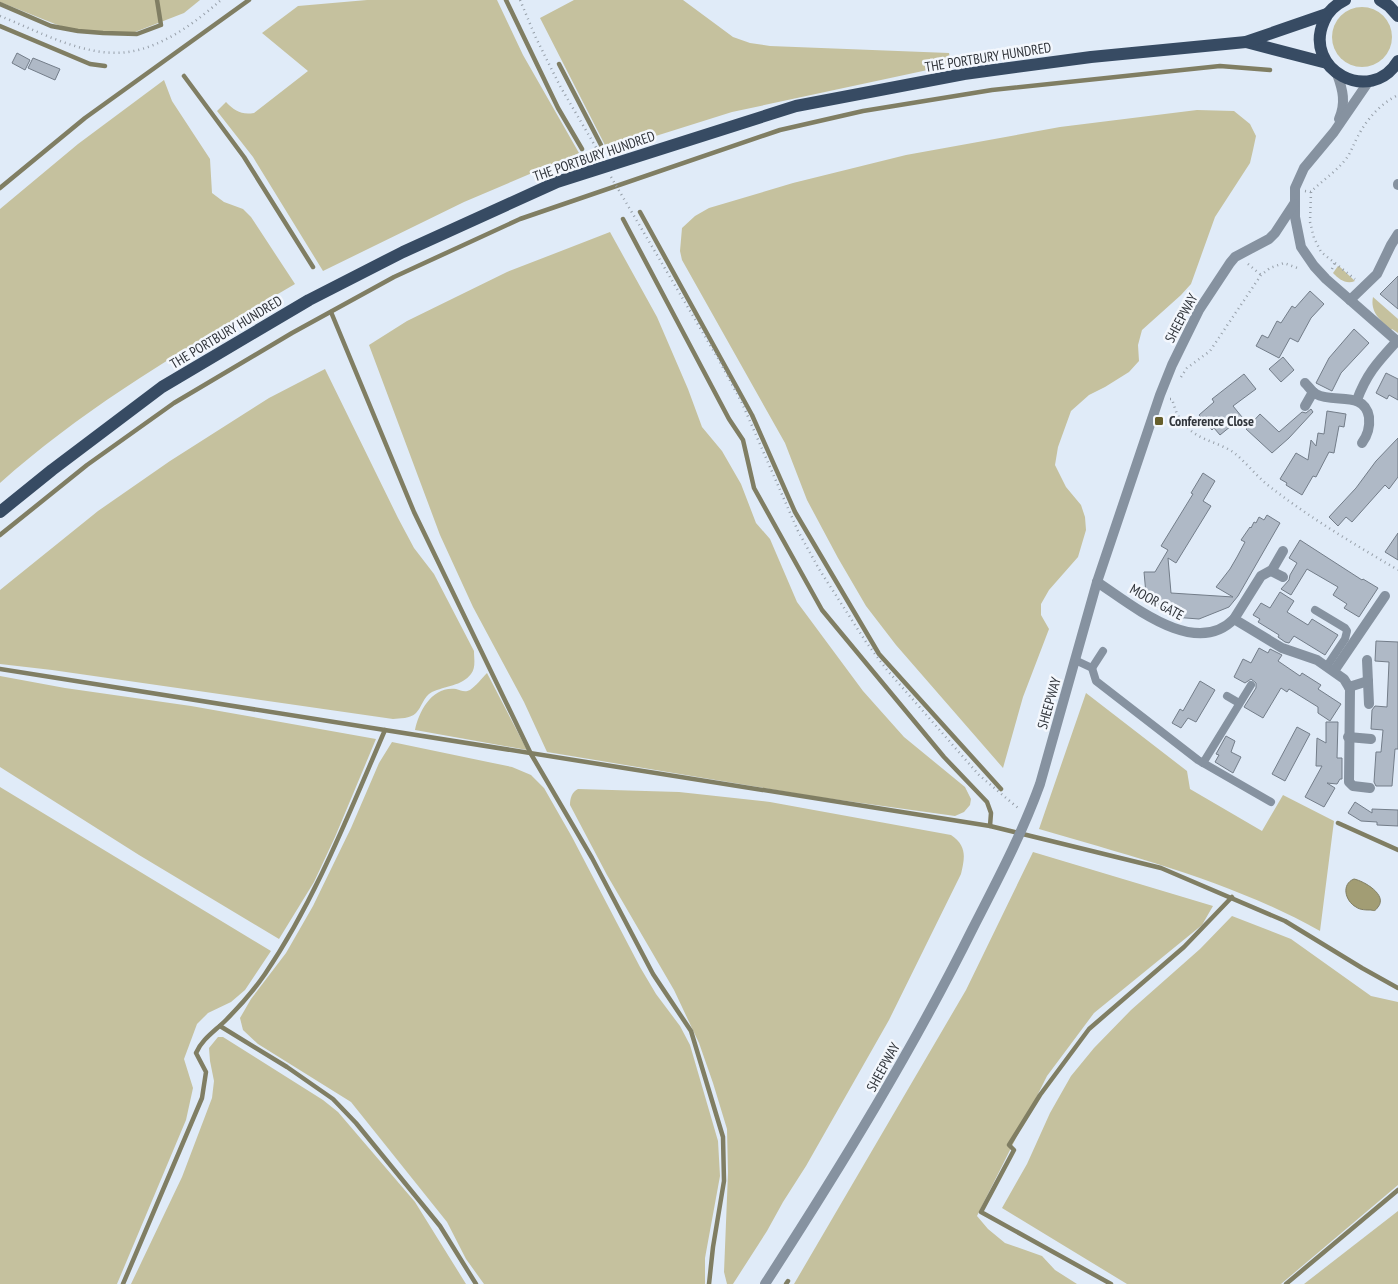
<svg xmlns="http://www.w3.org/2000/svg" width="1398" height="1284" viewBox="0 0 1398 1284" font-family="'PT Sans Narrow',sans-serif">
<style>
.green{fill:#c5c19e}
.water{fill:#a29d74;stroke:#807e63}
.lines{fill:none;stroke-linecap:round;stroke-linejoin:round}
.stream{stroke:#807e63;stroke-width:4.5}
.building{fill:#afb9c6;stroke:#737d89}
.path{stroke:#97a0aa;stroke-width:2.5;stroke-dasharray:1 4;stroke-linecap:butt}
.service{stroke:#8692a0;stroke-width:8}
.minor{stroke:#8692a0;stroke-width:10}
.primary{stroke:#374b63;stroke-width:12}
.poi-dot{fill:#665e2b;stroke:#f3f7fd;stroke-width:2}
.labels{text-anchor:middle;stroke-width:5;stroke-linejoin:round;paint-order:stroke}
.street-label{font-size:14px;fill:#31353b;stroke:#f3f7fd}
.poi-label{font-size:14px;font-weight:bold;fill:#31353b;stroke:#f3f7fd;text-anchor:start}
</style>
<rect width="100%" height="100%" fill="#e0ebf8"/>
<g class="green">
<path d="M0,0H200L184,13L135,32L93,34L76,31L55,24L0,2Z"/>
<path d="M367,0H497L523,55L579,153L464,202L323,271L253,157L217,111L226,102C235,111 241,115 254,113L308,71L262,33L298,6Z"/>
<path d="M574,0H683L733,37L750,43L770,46L949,53L951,65L732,112L608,151L540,18Z"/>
<circle cx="1362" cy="37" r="30"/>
<path d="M164,80L172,101L210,159L212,193L224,202L243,209L251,217L295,284C193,344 88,404 0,483V209L78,144Z"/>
<path d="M1197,110L1234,111L1250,124L1256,136L1253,150L1250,163L1215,217L1191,284L1181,295L1142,330L1138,345L1139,361L1129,372L1105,387L1089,395L1071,411L1058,447L1055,465L1066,487L1081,505L1085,517L1086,530L1078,557L1049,590L1041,604V615L1049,629L1023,697L1003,768L896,645L866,606L838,558L807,500L785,443L682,260L680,251L682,228L695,216L709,208L793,183L906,155L1060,127Z"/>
<path d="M610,232L657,317L688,389L702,427L722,451L741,484L756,523L770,539L797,602L863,691L904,737L965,787L971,799L970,805L964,812L955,816L818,797L547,752L524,702L473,607L440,535L369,345L407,321L507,272Z"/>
<path d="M1338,266L1340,267L1355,281C1346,285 1339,279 1333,273Z"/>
<path d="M1373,297L1398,319V333L1392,329L1391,330C1380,320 1370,312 1373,297Z"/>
<path d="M325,369L398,518L414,548L434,574L474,651C474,658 476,668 471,674C462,686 445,686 432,692C423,697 422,707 416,713C410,719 400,718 393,719L52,670L0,664V590L98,511L170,461L269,398Z"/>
<path d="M487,673L527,750L415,730C419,711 432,686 456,689C461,690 464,693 470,690C476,686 482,678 487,673Z"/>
<path d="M0,676L65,688L191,706L376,739L335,837L314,882L279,939L139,855L0,767Z"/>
<path d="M1086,693L1187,771L1190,789L1262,831L1283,795L1334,821L1320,931C1233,882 1134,857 1039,829Z"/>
<path d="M392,742L512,767L531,775L544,788L572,837L640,967L656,994L680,1026L690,1045L718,1141L720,1176L705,1258V1284H484L466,1259L447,1222L351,1102L258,1044L243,1030L240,1018L251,999L286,953L313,906L351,828L379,763Z"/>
<path d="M0,787L271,951L245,990L231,1002L208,1013L197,1024L184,1059L193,1088L186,1120L117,1284H0Z"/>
<path d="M578,789L679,792L770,802L951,835C967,846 965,857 961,874L889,1020L806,1166L783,1202L767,1231L733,1284H727L724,1272L728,1173L727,1129L713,1083L699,1043L674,990L607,875L570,805C570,798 572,792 578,789Z"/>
<path d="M1033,852L1213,906L1202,925L1094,1013L1047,1076L977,1216L988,1229L1005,1243L1042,1256L1055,1270L1077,1284H794L966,990Z"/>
<path d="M1232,916L1291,939L1371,996L1398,1002V1185L1281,1284H1127L1002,1208L1027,1164L1050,1113L1071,1076L1094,1048L1131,1010L1200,949Z"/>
<path d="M218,1037H223L323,1100L338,1112L415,1202L466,1284H131L182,1177L212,1098L214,1081L210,1061L209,1048Z"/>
<path d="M1398,1211V1284H1304Z"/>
</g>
<path class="water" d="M1354,879C1364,881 1388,895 1378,907C1375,911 1375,911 1371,910C1366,910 1360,910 1356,907C1345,901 1341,884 1354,879Z"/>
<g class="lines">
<g class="stream">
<path d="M506,0L558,108L582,149"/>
<path d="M0,4L51,26L78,31L103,33L137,34L161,25L157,0"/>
<path d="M0,26L90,64L105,66"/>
<path d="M559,64L601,145"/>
<path d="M184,76L244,157L313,267"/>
<path d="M0,188L85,118L249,0"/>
<path d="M640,212L752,415L795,512L879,654L1001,789"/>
<path d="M623,219L729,419L743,440L754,488L822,610L944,757L987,802L991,813L990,826"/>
<path d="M331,312L414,512L531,754L592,858L653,974L691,1031L723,1137L724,1181L713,1247L709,1284"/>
<path d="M0,535L87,465L174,403L292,333L394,277L520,219L780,130L863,111L992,90L1220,66L1270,70"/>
<path d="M0,669L990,826L1161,868L1285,921L1362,968L1398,988"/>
<path d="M1338,823L1398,850"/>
<path d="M220,1026L287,1067L333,1099L356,1123L440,1226L476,1284"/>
<path d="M123,1284L202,1098L206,1072L196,1053C202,1039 215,1031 226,1020C240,1006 254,990 265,974C316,899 349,813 385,730"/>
<path d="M786,1284L788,1281"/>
<path d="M1111,1284L981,1212L1014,1150L1009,1145L1040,1095L1089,1029L1184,947L1232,897"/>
<path d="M1286,1284L1398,1190"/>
</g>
</g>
<g class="building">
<path d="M17,53L30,60L25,70L12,63Z"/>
<path d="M33,58L60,69L55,80L28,68Z"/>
<path d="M1398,276V309L1380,294Z"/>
<path d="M1310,291L1324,304L1311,318L1298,342L1290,338L1279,358L1256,346L1262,335L1268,338L1277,321L1281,323L1292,306L1295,308Z"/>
<path d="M1354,329L1369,343L1341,373L1332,391L1316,383L1329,358Z"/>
<path d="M1283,357L1294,370L1281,382L1269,369Z"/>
<path d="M1386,373L1398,379V400L1389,395L1387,399L1376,393Z"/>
<path d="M1244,374L1256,389L1233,406L1242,417L1220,435L1214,428L1212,430L1199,415L1214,402L1212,399Z"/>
<path d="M1311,409L1313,412L1289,438L1272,453L1246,429L1260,414L1279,432L1302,412L1306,413Z"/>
<path d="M1327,411L1346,414L1344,427L1339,426L1334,453L1329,452L1316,477L1313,476L1302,495L1286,485L1287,483L1280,479L1296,453L1308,460L1311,440L1316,446L1318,433L1324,434Z"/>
<path d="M1398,438V477L1389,489L1385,485L1352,522L1346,517L1338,526L1329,517L1356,488L1376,461Z"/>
<path d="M1203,473L1215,481L1203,501L1211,506L1176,563L1168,558L1171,593L1233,597L1216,587L1230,569L1237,557L1245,542L1241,540L1250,527L1251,528L1254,522L1256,523L1259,517L1264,520L1267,515L1280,523L1238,596L1229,607L1199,619L1173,617L1152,604L1150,594H1146L1144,572H1155L1168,550L1161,546L1193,494L1191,493Z"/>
<path d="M1398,533V560L1385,552Z"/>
<path d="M1300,540L1362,580L1363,579L1378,588L1359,617L1344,608L1347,604L1333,595L1338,587L1307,569L1291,595L1281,589L1289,580L1290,575L1297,563L1289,558Z"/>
<path d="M1280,592L1294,601L1287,612L1308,625L1312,619L1338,635L1325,655L1294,636L1289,643L1285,642L1278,637L1279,635L1258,622L1260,619L1253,615L1261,603L1270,608Z"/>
<path d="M1376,641L1398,642V749H1395L1392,786H1376L1374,782L1376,752H1381L1383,730L1371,729L1372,710L1375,706L1387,707L1389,662L1375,661Z"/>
<path d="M1259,648L1268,653L1270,649L1282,655L1278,661L1300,676L1302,673L1321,685L1318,689L1341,704L1330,721L1318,713V707L1289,689L1287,692L1281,688L1263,718L1244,707L1256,688V683L1251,679L1245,683L1234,677L1243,659L1251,663Z"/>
<path d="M1200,681L1215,690L1196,722L1188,718L1181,728L1172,723L1180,709L1183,711Z"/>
<path d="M1326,722H1338L1337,758H1342V779H1340L1337,784L1327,783L1335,788L1324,807L1305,797L1322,766H1316L1317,738L1326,743Z"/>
<path d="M1297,727L1310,734L1285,781L1272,774Z"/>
<path d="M1226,736L1235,741L1231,752L1241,757L1233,773L1215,762L1219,755L1216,754Z"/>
<path d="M1355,802L1372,813V809L1398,810V826L1377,825V822L1361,821L1348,813Z"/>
</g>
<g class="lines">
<g class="path">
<path d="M520,0L536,38L560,86L601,156"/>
<path d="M0,16C38,31 86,58 128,52C163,47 196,22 221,0"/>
<path d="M611,177L719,360L742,403L798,531L819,569L866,642L887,670L979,775L1018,808"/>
<path d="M1305,191L1311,192C1321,181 1335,173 1345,160C1351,153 1353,145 1358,136C1367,119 1380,104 1398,95"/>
<path d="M1311,192L1310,222L1314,238L1321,252L1355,279"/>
<path d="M1248,264L1261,275"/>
<path d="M1332,269L1335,262"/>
<path d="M1181,377L1187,368L1210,351L1261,275L1270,268L1284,263L1300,269"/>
<path d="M1170,399H1172C1175,409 1178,419 1186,426C1198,440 1218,442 1233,452C1246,462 1256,476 1269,486C1310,518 1354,544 1398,570"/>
</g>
<g class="service">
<path d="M1315,610L1345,628L1347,631L1345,639L1327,666"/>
<path d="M1075,660L1092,668L1096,681L1198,760L1271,802"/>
<path d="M1092,668L1103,651"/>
<path d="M1227,696L1239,703"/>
<path d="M1203,763L1251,685"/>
</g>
<g class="minor">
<path d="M1337,74C1343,90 1346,103 1339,119"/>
<path d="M1369,81L1334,132L1304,168L1295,188V217L1301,247L1314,266L1326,279L1398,342"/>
<path d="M1398,184V185"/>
<path d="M1350,300L1377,274L1391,245L1398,234"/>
<path d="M1305,383C1309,387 1312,392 1316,394C1334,404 1364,390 1369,417C1370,427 1368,435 1362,443"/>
<path d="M1357,400C1367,373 1378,362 1397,341"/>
<path d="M1305,406L1313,392"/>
<path d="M1271,571L1283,577"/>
<path d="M1097,582C1131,604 1195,659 1234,619L1282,648L1317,660L1344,679L1350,689L1349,782L1353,786L1370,788"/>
<path d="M1234,619L1261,576L1272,570L1283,551"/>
<path d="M1367,660L1369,704"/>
<path d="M1334,671L1385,596"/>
<path d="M1349,687L1368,681"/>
<path d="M1348,737L1371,739"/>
<path d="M765,1284C840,1168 912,1051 973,928C997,881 1022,834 1040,784L1097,582L1160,395L1172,365L1199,310L1230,263L1235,257L1269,239L1275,233L1294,204"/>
</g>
<g class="primary">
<path d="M1345,0C1335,5 1328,11 1324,21C1302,70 1371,106 1398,61"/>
<path d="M1380,0L1389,6L1398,16"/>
<path d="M1246,42L1327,63"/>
<path d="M0,512L52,470L162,387L309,300L403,252L557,182L796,106L964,74L1091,57L1246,42L1327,14"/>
</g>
</g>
<rect class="poi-dot" x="1154" y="416" width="10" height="10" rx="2.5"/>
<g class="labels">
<g class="street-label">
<text transform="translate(988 57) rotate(-9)" y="5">THE PORTBURY HUNDRED</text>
<text transform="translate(594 156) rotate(-19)" y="5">THE PORTBURY HUNDRED</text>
<text transform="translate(1181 318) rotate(-62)" y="5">SHEEPWAY</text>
<text transform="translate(226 332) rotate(-31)" y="5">THE PORTBURY HUNDRED</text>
<text transform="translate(1157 602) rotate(29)" y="5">MOOR GATE</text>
<text transform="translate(1049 703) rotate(-74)" y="5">SHEEPWAY</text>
<text transform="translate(883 1067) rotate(-61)" y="5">SHEEPWAY</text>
</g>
<g class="poi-label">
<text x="1169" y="426">Conference Close</text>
</g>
</g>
</svg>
